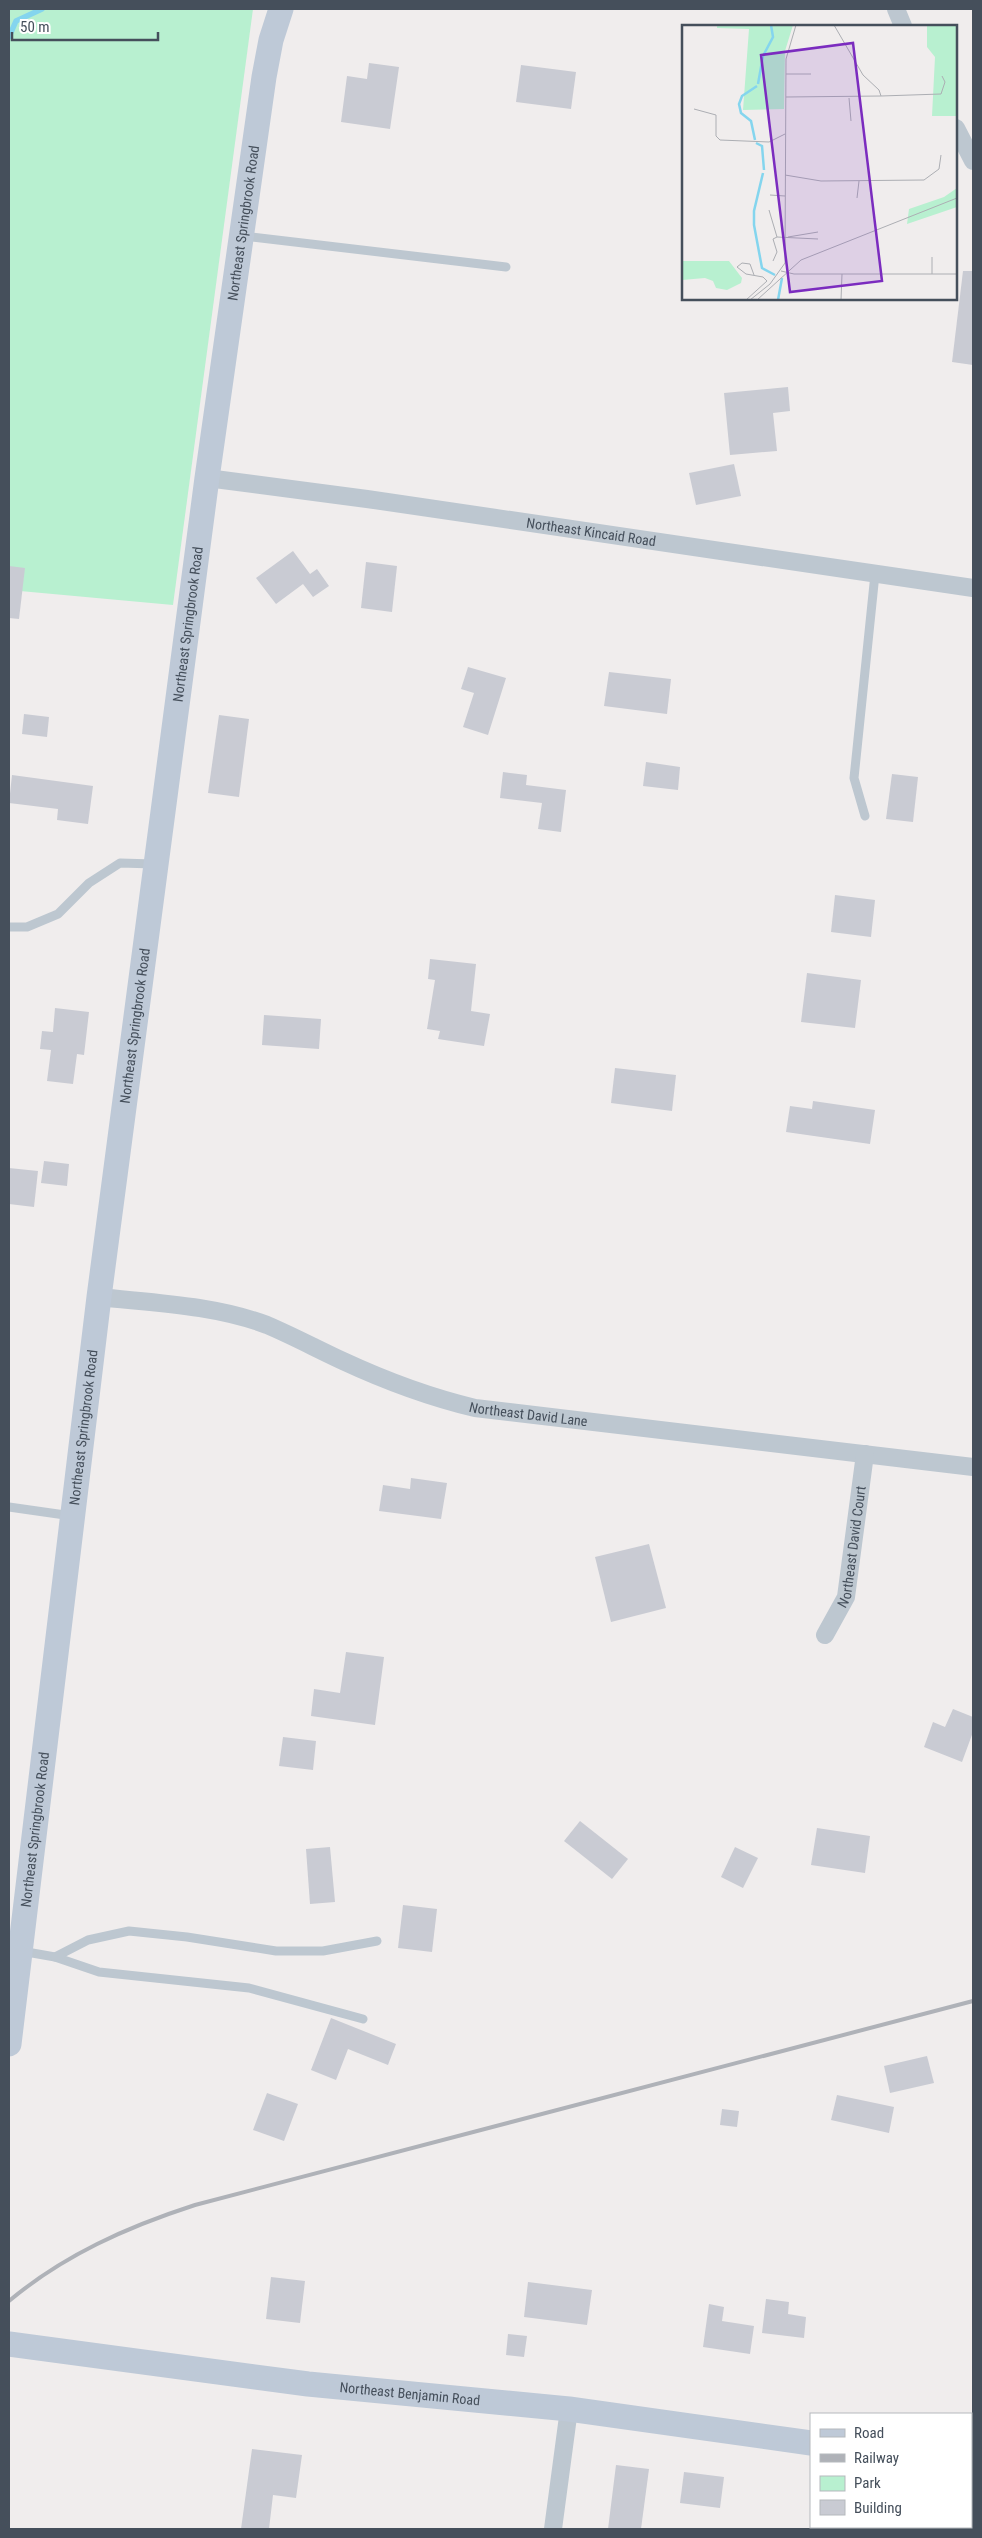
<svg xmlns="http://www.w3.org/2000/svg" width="982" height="2538" viewBox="0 0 982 2538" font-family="'Roboto Condensed',sans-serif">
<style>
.green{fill:#b8f0d0}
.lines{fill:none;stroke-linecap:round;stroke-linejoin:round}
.stream{stroke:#84d5ee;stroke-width:5.5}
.building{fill:#c9cbd3}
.lane{stroke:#bdc7d0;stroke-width:9}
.street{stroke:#bdc7d0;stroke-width:18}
.secondary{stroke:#bec9d7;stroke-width:25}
.rail{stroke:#afb2b8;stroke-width:4}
.labels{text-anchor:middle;stroke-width:4;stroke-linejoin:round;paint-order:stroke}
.street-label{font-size:14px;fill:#454f5b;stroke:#fff}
.inset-river{fill:none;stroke:#84d5ee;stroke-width:2.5}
.inset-road{fill:none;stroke:#acaeb3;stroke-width:1}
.view{fill:#7b2cbf;fill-opacity:0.15;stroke:#7b2cbf;stroke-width:2.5}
.inset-edge{fill:none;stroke:#454f5b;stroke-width:2.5}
</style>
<rect width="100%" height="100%" fill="#f0eded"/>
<path class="green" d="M9,9H253L173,605L9,590Z"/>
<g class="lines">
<path class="stream" d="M9,37L16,21L42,9"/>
</g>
<g class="building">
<path d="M369,63L399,67L390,129L341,122L347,76L367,79Z"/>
<path d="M521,65L576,72L571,109L516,102Z"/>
<path d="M963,271H973V365L952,362Z"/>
<path d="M788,387L790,411L773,413L777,451L730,455L724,393Z"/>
<path d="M734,464L741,496L696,505L689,473Z"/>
<path d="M293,551L310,574L317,569L329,586L313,597L303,584L276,604L256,578Z"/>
<path d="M366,562L397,566L392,612L361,608Z"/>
<path d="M9,566L25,568L19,619L9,618Z"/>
<path d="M468,667L506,678L488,735L463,727L474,693L461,689Z"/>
<path d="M609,672L671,679L667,714L604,706Z"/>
<path d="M24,714L49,717L47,737L22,734Z"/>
<path d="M219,715L249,719L239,797L208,793Z"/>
<path d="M646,762L680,767L678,790L643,786Z"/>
<path d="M503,772L527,775L526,785L566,790L561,832L538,829L542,803L500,798Z"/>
<path d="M892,774L918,777L913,822L886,819Z"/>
<path d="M12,775L93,786L88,824L57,820L58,809L9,803Z"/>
<path d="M835,895L875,900L871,937L831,932Z"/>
<path d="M430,959L476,964L471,1011L490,1014L484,1046L438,1039L440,1031L427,1029L435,980L428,979Z"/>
<path d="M807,973L861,980L855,1028L801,1022Z"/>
<path d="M55,1008L89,1012L84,1055L77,1054L73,1084L47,1081L51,1050L40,1049L42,1031L53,1032Z"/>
<path d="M264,1015L321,1019L319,1049L262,1045Z"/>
<path d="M615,1068L676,1075L672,1111L611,1103Z"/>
<path d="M813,1101L875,1110L870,1144L786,1132L790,1106L812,1109Z"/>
<path d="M44,1161L69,1164L67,1186L41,1183Z"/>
<path d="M9,1168L38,1171L34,1207L9,1204Z"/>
<path d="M411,1478L447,1483L441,1519L379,1511L383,1485L410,1489Z"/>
<path d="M649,1544L666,1608L611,1622L595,1557Z"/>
<path d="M346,1652L384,1657L375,1725L311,1716L314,1689L340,1693Z"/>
<path d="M953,1709L973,1717V1732L962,1762L924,1747L933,1722L945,1727Z"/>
<path d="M283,1737L316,1741L313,1770L279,1766Z"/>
<path d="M580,1821L628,1859L612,1879L564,1841Z"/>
<path d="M817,1828L870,1836L865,1873L811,1865Z"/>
<path d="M330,1847L335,1902L310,1904L306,1849Z"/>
<path d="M735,1847L758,1858L743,1888L721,1877Z"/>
<path d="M403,1905L437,1909L432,1952L398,1948Z"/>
<path d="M331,2018L396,2044L388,2065L348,2049L336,2080L311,2070Z"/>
<path d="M927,2056L934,2083L890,2093L884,2066Z"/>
<path d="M267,2093L298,2104L284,2141L253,2130Z"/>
<path d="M837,2095L894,2107L889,2133L831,2120Z"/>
<path d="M722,2109L739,2111L737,2127L720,2125Z"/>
<path d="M271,2277L305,2281L300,2323L266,2319Z"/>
<path d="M528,2282L592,2290L587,2325L524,2317Z"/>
<path d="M766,2299L789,2302L788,2314L806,2317L804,2338L762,2333Z"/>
<path d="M709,2304L724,2307L722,2321L754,2326L750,2354L703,2347Z"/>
<path d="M508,2334L527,2336L524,2357L506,2355Z"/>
<path d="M252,2449L302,2455L296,2498L273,2495L269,2529H241Z"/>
<path d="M616,2465L649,2469L641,2529H608Z"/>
<path d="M684,2472L724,2477L720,2508L680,2503Z"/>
</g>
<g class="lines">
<g class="lane">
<path d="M244,236L506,267"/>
<path d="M865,816L854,778L875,574"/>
<path d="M9,927H27L58,914L89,883L120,863L154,864"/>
<path d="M9,1507L72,1516"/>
<path d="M21,1951L55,1957L99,1972L249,1988L363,2019"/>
<path d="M55,1957L88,1940L129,1931L187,1937L276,1951H323L377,1941"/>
</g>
<g class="street">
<path d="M896,9L903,26"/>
<path d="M956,128L973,161"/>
<path id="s1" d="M207,478L367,499L973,588"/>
<path id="s2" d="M99,1297C154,1303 214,1305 267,1325C293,1336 317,1349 343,1361C386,1381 429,1397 475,1408L973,1467"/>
<path id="s3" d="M825,1635L846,1597L865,1454"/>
<path d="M553,2529L569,2409"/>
</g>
<g class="secondary">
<path id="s4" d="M9,2044L99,1297L207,478L264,77L271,40L281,9"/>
<path id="s5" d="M9,2344L308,2384L569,2409L811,2443"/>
<path d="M971,2464H973"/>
</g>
<path class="rail" d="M9,2301C64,2255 127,2227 195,2205L973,2001"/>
</g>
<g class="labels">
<g class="street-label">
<text dy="5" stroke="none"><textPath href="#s4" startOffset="1836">Northeast Springbrook Road</textPath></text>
<text dy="5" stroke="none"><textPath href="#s1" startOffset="388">Northeast Kincaid Road</textPath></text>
<text dy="5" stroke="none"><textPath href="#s4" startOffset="1431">Northeast Springbrook Road</textPath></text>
<text dy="5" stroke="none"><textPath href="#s4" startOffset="1026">Northeast Springbrook Road</textPath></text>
<text dy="5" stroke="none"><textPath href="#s2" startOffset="449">Northeast David Lane</textPath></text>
<text dy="5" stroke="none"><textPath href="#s4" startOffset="621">Northeast Springbrook Road</textPath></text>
<text dy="5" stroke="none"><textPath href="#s3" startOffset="94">Northeast David Court</textPath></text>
<text dy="5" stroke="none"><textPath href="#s4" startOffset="216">Northeast Springbrook Road</textPath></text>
<text dy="5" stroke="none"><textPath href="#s5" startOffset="404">Northeast Benjamin Road</textPath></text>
</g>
</g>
<g transform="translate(682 25)">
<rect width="275" height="275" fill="#f0eded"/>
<path d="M35,0H111L103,26L102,84L61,85L67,4L35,3ZM245,0H275V91H250L253,32L245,22ZM275,163V182L225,199L227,184L262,172ZM0,236H47L60,253L59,258L45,265L34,263L31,256L23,253L0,255Z" fill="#b8f0d0"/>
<path class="inset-river" d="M76,59L81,31L91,12L89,0M73,115L69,96L59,88L57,79L60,71L75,61M74,118L80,121L82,145M81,148L72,186V200L80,243L93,250M96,275L100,253"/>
<path class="inset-road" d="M104,49H129M199,71L259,69L263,57L260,51M104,72L199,71L197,65L181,50L152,0M167,73L169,96M12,84L34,90V111L38,115L87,117L103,109M103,150L139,156L242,155L257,144L259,130M88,170L103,171M175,173L177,156M87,185L95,212L91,214L95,227L91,236M95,212L136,214M106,212L136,207M99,246L112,249H275M250,249V232M64,275L85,256L81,252L64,249L55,242L60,238L68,239L72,250M68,275L88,259L103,238L104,34L114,0M75,275L119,235L275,173M159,275L160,249"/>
<path class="view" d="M171,18L200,256L108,267L79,30Z"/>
<rect width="275" height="275" class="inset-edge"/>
</g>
<rect width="982" height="2538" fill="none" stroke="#454f5b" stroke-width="20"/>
<rect x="810" y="2413" width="162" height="115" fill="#ffffff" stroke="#b5b9bd"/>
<rect x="820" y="2429" width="25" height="8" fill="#bec9d7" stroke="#b5b9bd"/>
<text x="854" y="2438" font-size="15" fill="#454f5b">Road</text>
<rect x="820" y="2454" width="25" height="8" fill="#afb2b8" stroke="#b5b9bd"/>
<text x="854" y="2463" font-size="15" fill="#454f5b">Railway</text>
<rect x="820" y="2476" width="25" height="15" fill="#b8f0d0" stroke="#b5b9bd"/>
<text x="854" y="2488" font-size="15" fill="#454f5b">Park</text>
<rect x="820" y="2500" width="25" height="15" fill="#c9cbd3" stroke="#b5b9bd"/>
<text x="854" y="2513" font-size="15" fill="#454f5b">Building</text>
<path d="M12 32v8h146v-8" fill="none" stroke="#454f5b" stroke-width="2.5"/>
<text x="20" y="32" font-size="15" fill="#454f5b" stroke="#ffffff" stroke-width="4" paint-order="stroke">50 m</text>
</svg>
